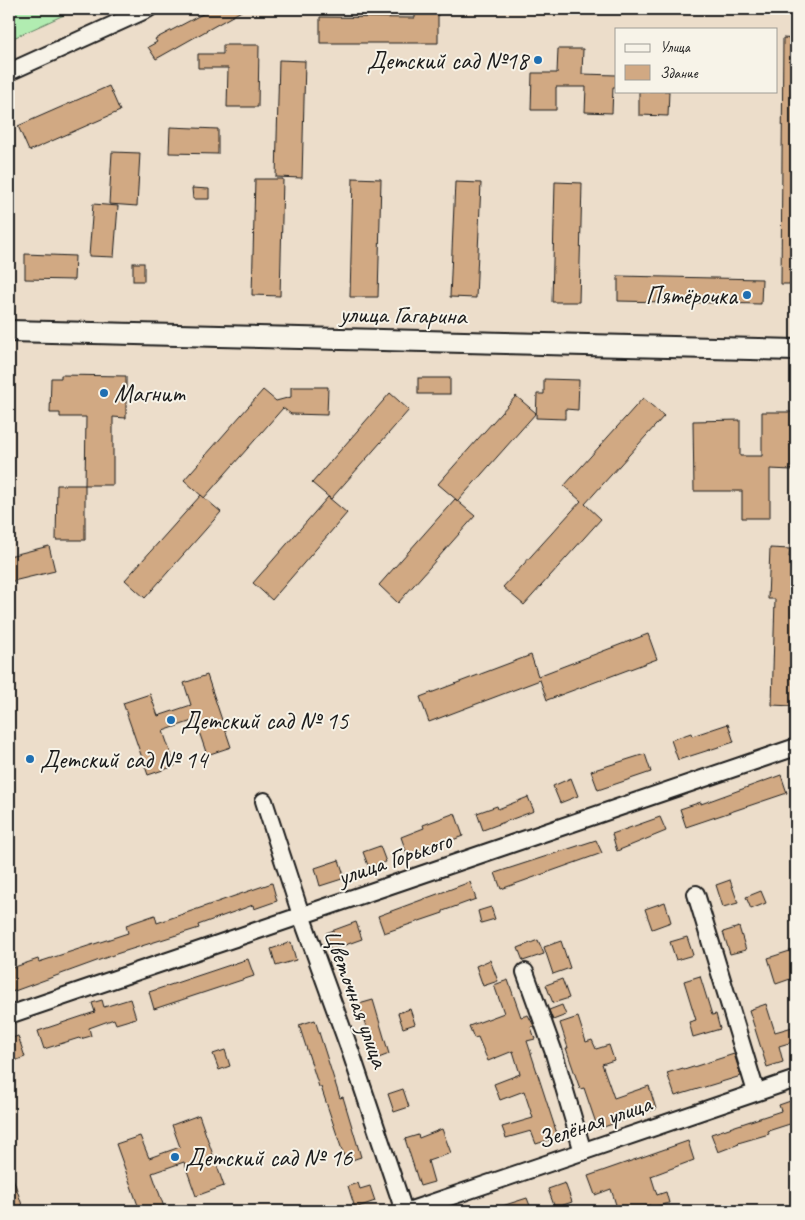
<svg xmlns="http://www.w3.org/2000/svg" width="805" height="1220" viewBox="0 0 805 1220" font-family="Caveat,sans-serif">
<style>
.green{fill:#b1ecb1;stroke:#668466}
.building{fill:#d1a983;stroke:#1c1c1c}
.lines{fill:none;stroke-linecap:round;stroke-linejoin:round}
.minor-casing{stroke:#1c1c1c;stroke-width:20}
.major-casing{stroke:#1c1c1c;stroke-width:24}
.minor{stroke:#f7f3e8;stroke-width:16}
.major{stroke:#f7f3e8;stroke-width:20}
.poi-dot{fill:#1f6fb2;stroke:#f7f3e8;stroke-width:2}
.labels{text-anchor:middle;stroke-width:4;stroke-linejoin:round;paint-order:stroke}
.poi-label{font-size:25px;fill:#1c1c1c;stroke:#f7f3e8;text-anchor:start}
.street-label{font-size:25px;fill:#1c1c1c;stroke:#f7f3e8}
</style>
<rect width="100%" height="100%" fill="#ecddca"/>
<filter id="ink" filterUnits="userSpaceOnUse"><feTurbulence type="fractalNoise" baseFrequency=".02" numOctaves="2"/><feDisplacementMap in="SourceGraphic" scale="10" xChannelSelector="R" yChannelSelector="G"/><feConvolveMatrix kernelMatrix="1 2 1 2 8 2 1 2 1" color-interpolation-filters="sRGB"/></filter>
<g filter="url(#ink)">
<path class="green" d="M9,9H77L9,40Z"/>
<g class="building">
<path d="M212,9H245L156,59L148,47L157,42L155,39Z"/>
<path d="M415,9H438V43H320V17L415,18Z"/>
<path d="M783,38L796,39V284H781Z"/>
<path d="M223,45H259L258,107H227L228,68H198V54H223Z"/>
<path d="M558,49H583L582,74L616,75V87H613L612,113L585,112L586,87H556V110H531L532,73H557Z"/>
<path d="M279,60L305,61L302,178L276,177Z"/>
<path d="M109,86L120,111L29,151L18,126Z"/>
<path d="M639,91H669L668,116L639,115Z"/>
<path d="M170,127L218,129V154L169,153Z"/>
<path d="M112,152L140,153L137,206L109,204Z"/>
<path d="M353,178L381,179L378,297H350Z"/>
<path d="M255,179H283L280,296L252,295Z"/>
<path d="M455,182L481,183L476,298L450,297Z"/>
<path d="M555,182L582,183L579,302H552Z"/>
<path d="M192,188L209,189V199H193Z"/>
<path d="M93,204L118,206L114,257L89,256Z"/>
<path d="M25,254L75,256L74,280L25,279Z"/>
<rect x="133" y="263" width="11" height="18"/>
<path d="M618,276L762,279L761,304L618,301Z"/>
<path d="M61,375L126,376V418L113,417V485H85L86,417H60V413H50L51,378H61Z"/>
<rect x="418" y="378" width="32" height="16"/>
<path d="M544,379L579,380L578,410L565,409V419L536,418L537,394H544Z"/>
<path d="M291,387H328L327,415L291,414L283,408L204,498L184,480L263,390L276,401L291,397Z"/>
<path d="M390,393L409,410L331,499L312,483Z"/>
<path d="M516,396L536,413L458,501L438,484Z"/>
<path d="M643,398L664,416L585,504L601,519L524,605L503,587L581,501L564,486Z"/>
<path d="M762,412H793L792,470L770,469V518H742V491H694L693,421L740,420V456H762Z"/>
<path d="M57,485H85V540H56Z"/>
<path d="M201,495L221,512L145,598L125,580Z"/>
<path d="M328,497L347,513L272,600L253,583Z"/>
<path d="M455,499L475,516L398,603L379,585Z"/>
<path d="M49,546L55,571L9,582V556Z"/>
<path d="M770,548L790,549L789,557H794L792,602H796V699L793,698V706L772,705L775,599H768Z"/>
<path d="M648,634L657,659L547,700L540,680L429,722L420,697L531,655L538,676Z"/>
<path d="M207,675L231,747L207,755L195,720L163,731L175,766L148,775L123,703L150,694L158,716L191,705L184,683Z"/>
<path d="M728,724L734,742L678,760L671,740L691,733L692,736Z"/>
<path d="M645,754L651,772L598,790L591,771Z"/>
<path d="M781,775L787,793L686,827L680,809L701,802V804Z"/>
<path d="M571,778L578,796L560,803L553,786Z"/>
<path d="M528,797L534,811L483,830L477,813L497,806L498,809Z"/>
<path d="M455,813L463,836L408,857L401,837L424,828L423,825Z"/>
<path d="M660,817L666,831L617,851L612,834Z"/>
<path d="M596,840L602,853L501,889L495,873Z"/>
<path d="M380,846L386,862L369,868L363,852Z"/>
<path d="M339,860L345,878L320,886L315,868Z"/>
<path d="M730,880L738,903L723,907L716,885Z"/>
<path d="M470,882L476,899L443,911V913L384,933L378,916Z"/>
<path d="M272,883L277,901L254,909L253,905L198,925L199,928L116,954L9,993V969L38,959L39,962L128,933L126,925L155,915L157,923Z"/>
<path d="M761,891L766,903L751,909L746,897Z"/>
<path d="M665,902L671,922L652,929L645,909Z"/>
<path d="M491,907L495,919L481,923L478,911Z"/>
<path d="M356,922L362,939L331,950L326,933Z"/>
<path d="M739,927L746,950L730,954L723,932Z"/>
<path d="M687,937L693,955L676,960L670,942Z"/>
<path d="M538,940L544,954L523,961L518,948Z"/>
<path d="M561,941L570,968L553,974L544,947Z"/>
<path d="M291,942L296,960L276,966L271,949Z"/>
<path d="M796,949V977L776,984L768,958Z"/>
<path d="M248,959L254,976L154,1009L149,992Z"/>
<path d="M490,960L498,981L483,986L476,966Z"/>
<path d="M700,976L712,1015L716,1014L720,1029L693,1037L689,1022L696,1020L684,981Z"/>
<path d="M562,979L569,998L553,1003L546,985Z"/>
<path d="M508,980L521,1017L528,1015L534,1026L531,1027L535,1039L527,1041L558,1137L536,1144L531,1131L506,1138L502,1127L533,1118L524,1091L500,1100L494,1084L520,1074L513,1051L488,1061L478,1037L474,1038L469,1026L504,1013L494,985Z"/>
<path d="M130,999L136,1018L116,1024L114,1019L89,1028L91,1036L80,1039L79,1038L44,1049L38,1031L95,1012L92,1003L102,1000L104,1007Z"/>
<path d="M373,1000L389,1054L376,1059L359,1004Z"/>
<path d="M766,1004L775,1032L796,1026V1041L779,1046L783,1062L767,1067L749,1010Z"/>
<path d="M562,1005L566,1015L553,1020L549,1010Z"/>
<path d="M410,1009L415,1024L403,1028L398,1013Z"/>
<path d="M578,1017L586,1042L592,1040L596,1049L609,1045L614,1060L602,1064L614,1098L649,1086L656,1109L598,1129L584,1088L580,1089L566,1048H568L560,1023Z"/>
<path d="M315,1020L340,1098L343,1097L361,1157L346,1162L321,1087H319L299,1025Z"/>
<path d="M18,1036L25,1057L9,1063V1039Z"/>
<path d="M225,1050L230,1066L219,1070L213,1054Z"/>
<path d="M734,1054L741,1076L675,1096L667,1073L683,1068L684,1070Z"/>
<path d="M403,1089L409,1107L394,1112L388,1094Z"/>
<path d="M796,1099V1122L768,1131L769,1134L738,1143L739,1144L718,1152L711,1134L781,1111L779,1105Z"/>
<path d="M199,1115L224,1186L196,1196L184,1162L152,1173L164,1207L153,1211H140L116,1144L140,1136L149,1158L180,1147L172,1125Z"/>
<path d="M442,1129L451,1153L428,1161L434,1182L420,1186L405,1139L418,1135L419,1138Z"/>
<path d="M688,1141L694,1160L651,1176L657,1195L666,1192L669,1203L650,1208V1205L630,1211H618L611,1189L595,1195L588,1176Z"/>
<path d="M9,1172H11L24,1211H9Z"/>
<path d="M358,1183L360,1189L370,1186L375,1201L355,1208L348,1186Z"/>
<path d="M565,1183L572,1202L555,1208L548,1189Z"/>
<path d="M527,1198L532,1211H494L493,1209Z"/>
</g>
<g class="lines">
<g class="minor-casing">
<g id="minor">
<path d="M9,72L148,9"/>
<path d="M264,801L301,915L351,1053L404,1211"/>
<path d="M696,894L756,1092"/>
<path d="M525,972L553,1050L583,1152"/>
<path d="M9,1015L796,747"/>
<path d="M408,1211L796,1079"/>
</g>
</g>
<g class="major-casing">
<path id="major" d="M9,331L796,350"/>
</g>
<use href="#minor" class="minor"/>
<use href="#major" class="major"/>
</g>
</g>
<g class="poi-dot">
<circle cx="538" cy="60" r="5"/>
<circle cx="747" cy="295" r="5"/>
<circle cx="104" cy="393" r="5"/>
<circle cx="171" cy="720" r="5"/>
<circle cx="30" cy="759" r="5"/>
<circle cx="175" cy="1157" r="5"/>
</g>
<g class="labels">
<g class="poi-label">
<text x="528" y="69" text-anchor="end">Детский сад №18</text>
<text x="737" y="304" text-anchor="end">Пятёрочка</text>
<text x="114" y="402">Магнит</text>
<text x="181" y="729">Детский сад № 15</text>
<text x="40" y="768">Детский сад № 14</text>
<text x="185" y="1166">Детский сад № 16</text>
</g>
<g class="street-label">
<text transform="translate(403 314) rotate(1)" y="9">улица Гагарина</text>
<text transform="translate(394 858) rotate(-19)" y="9">улица Горького</text>
<text transform="translate(357 998) rotate(70)" y="9">Цветочная улица</text>
<text transform="translate(594 1121) rotate(-19)" y="9">Зелёная улица</text>
</g>
</g>
<rect width="805" height="1220" fill="none" stroke="#f7f3e8" stroke-width="30"/>
<rect x="15" y="15" width="775" height="1190" fill="none" stroke="#1c1c1c" stroke-width="2" filter="url(#ink)"/>
<rect x="615" y="28" width="162" height="65" fill="#f7f3e8" stroke="#9f9d96"/>
<rect x="625" y="44" width="25" height="8" fill="#f7f3e8" stroke="#9f9d96"/>
<text x="660" y="52" font-size="15" fill="#1c1c1c">Улица</text>
<rect x="625" y="65" width="25" height="15" fill="#d1a983" stroke="#9f9d96"/>
<text x="660" y="78" font-size="15" fill="#1c1c1c">Здание</text>
</svg>
